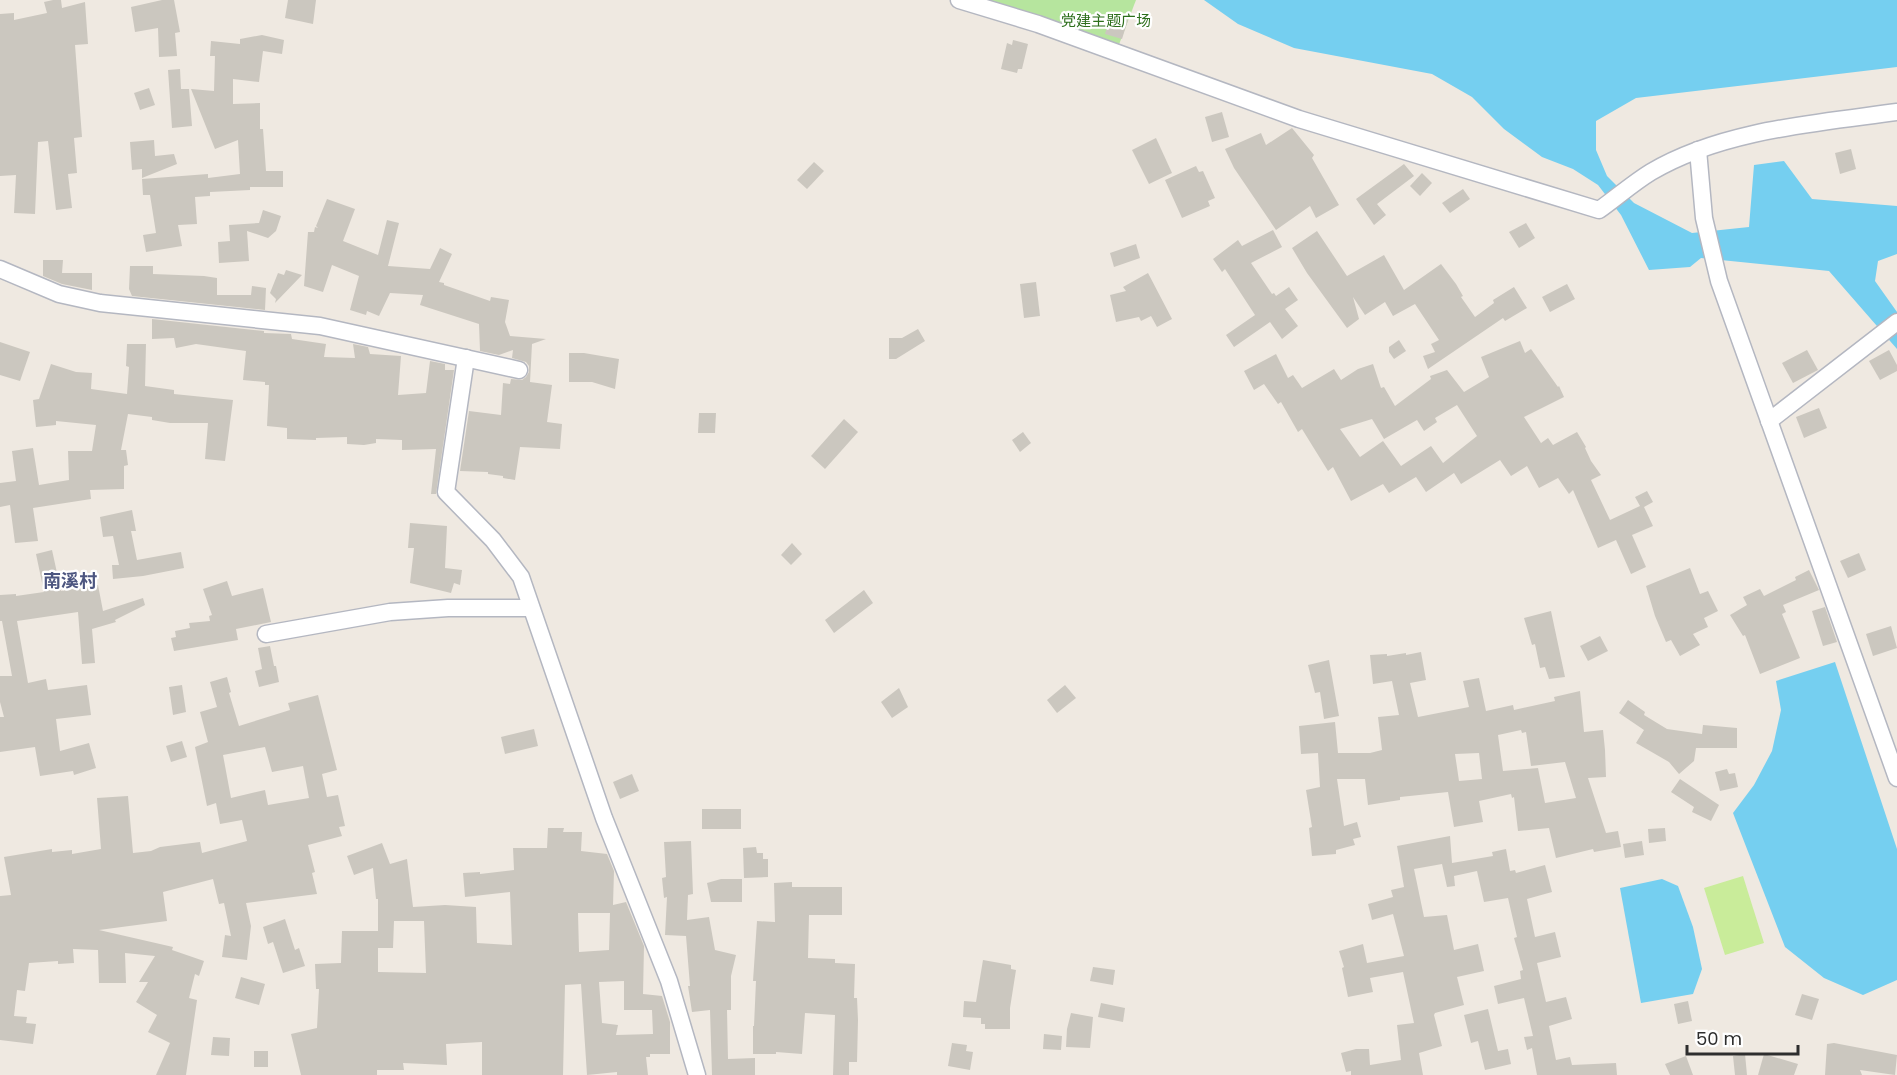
<svg xmlns="http://www.w3.org/2000/svg" width="1897" height="1075" viewBox="0 0 1897 1075" font-family="Poppins,'Noto Sans SC',sans-serif">
<style>
.green{fill:#b6e59e}
.pitch{fill:#c9ec9a}
.water{fill:#75cff0}
.building{fill:#cbc7bf;fill-rule:evenodd}
.lines{fill:none;stroke-linecap:round;stroke-linejoin:round}
.minor-casing{stroke:#b4b7c1;stroke-width:19}
.minor{stroke:#fff;stroke-width:16}
.labels{text-anchor:middle;stroke-width:4.5;stroke-linejoin:round;paint-order:stroke}
.park-label{font-size:15px;fill:#2c6e1b;stroke:#fff}
.quarter-label{font-size:18px;font-weight:bold;fill:#4d5680;stroke:#fff}
</style>
<rect width="100%" height="100%" fill="#efe9e1"/>
<path class="green" d="M971,0H1136L1118,47Z"/>
<path class="pitch" d="M1743,876L1764,943L1725,955L1704,888Z"/>
<g class="water">
<path d="M1204,0H1897V67L1636,98L1596,121V150L1607,176L1634,203L1692,233L1749,227L1754,165L1784,161L1812,199L1897,206V254L1878,261L1875,281L1897,312V349L1829,271L1701,258L1690,267L1649,270L1621,215L1598,185L1573,169L1542,157L1504,129L1472,97L1432,74L1294,48L1238,24Z"/>
<path d="M1835,662L1897,849V980L1863,995L1824,978L1785,947L1733,813L1754,785L1772,751L1781,710L1776,681Z"/>
<path d="M1662,879L1678,886L1693,927L1702,969L1693,994L1641,1003L1620,888Z"/>
</g>
<g class="building">
<path d="M53,0H61L62,8L85,2L88,44L75,45L82,137L74,138L77,173L68,174L72,208L56,210L48,141L38,142L35,214L14,213L16,175L0,176V14L14,13V20L47,13L44,2Z"/>
<path d="M162,0H174L180,32L175,33L177,56L159,57L158,28L135,32L131,7Z"/>
<path d="M288,0H316L313,24L285,18Z"/>
<path d="M1111,15L1128,20L1122,39L1105,34Z"/>
<path d="M262,35L284,40L282,54L263,51L259,82L233,79V104L260,103V129H263L266,171H283V187H250V190L210,192V196L195,197L197,224L178,225L182,246L146,252L143,235L156,233L150,195H143L142,179L208,174V178L240,174L238,140L215,149L191,89L214,91L215,56H210L211,41L240,44V39Z"/>
<path d="M1013,40L1028,44L1022,69H1018L1017,73L1001,69L1007,43L1012,45Z"/>
<path d="M180,69L181,89H189L192,126L172,128L168,70Z"/>
<path d="M149,88L155,105L140,110L134,93Z"/>
<path d="M1222,112L1229,137L1212,142L1205,117Z"/>
<path d="M1292,128L1314,155L1312,158L1339,205L1316,218L1310,206L1276,230L1234,168L1225,149L1261,133L1266,145Z"/>
<path d="M1156,138L1172,173L1149,184L1132,150Z"/>
<path d="M154,140L155,156L174,154L177,164L142,178V169L132,170L130,142Z"/>
<path d="M1851,149L1856,169L1840,174L1835,153Z"/>
<path d="M814,162L824,171L807,189L797,180Z"/>
<path d="M1404,164L1414,176L1377,204L1386,215L1374,225L1356,199Z"/>
<path d="M1196,166L1199,172L1203,171L1215,198L1208,201L1210,206L1182,218L1165,180Z"/>
<path d="M1422,173L1432,183L1420,196L1410,186Z"/>
<path d="M1463,189L1470,199L1450,213L1442,203Z"/>
<path d="M327,199L355,209L343,241L378,255L387,220L399,223L388,266L430,269L440,248L452,254L439,282L444,283V285L490,301L491,297L509,300L505,322L510,336L546,339L532,344L530,382L552,385L547,422L562,424L560,449L520,447L515,480L503,478V476L488,474V472L460,471L469,411L501,415L503,383L510,384L511,379L522,380L526,377L529,372V366L526,362L512,358L513,350L499,355L480,351L479,324L420,305L423,295L390,293L379,316L367,311L366,315L350,310L359,276L332,265L323,292L304,286L308,232H314L315,227L318,228L316,226Z"/>
<path d="M263,210L281,216L276,231L268,238L247,231L249,261L219,263L218,242L230,241L229,225L259,223Z"/>
<path d="M1526,223L1535,238L1519,248L1509,232Z"/>
<path d="M1273,230L1282,247L1251,263L1272,294L1274,293L1276,296L1289,287L1298,300L1285,309L1298,326L1282,339L1270,322L1234,347L1226,335L1255,315L1225,269L1222,272L1213,259L1238,240L1242,246Z"/>
<path d="M1317,231L1347,276L1384,255L1404,290L1441,264L1456,284L1463,296L1461,297L1475,317L1494,303L1493,300L1514,287L1527,308L1505,321L1503,318L1428,369L1423,356L1435,352L1431,344L1439,340L1415,304L1393,316L1385,302L1365,315L1353,297L1359,319L1347,328L1307,273L1292,248Z"/>
<path d="M1136,244L1140,258L1114,267L1110,253Z"/>
<path d="M43,260H63L62,273H92V290L62,284L43,276Z"/>
<path d="M130,266H153V274L204,276L217,278V295H251L252,286L266,288L265,310L132,296L129,289Z"/>
<path d="M286,270L302,275L275,303L276,299L270,293L278,273L284,275Z"/>
<path d="M1148,273L1172,319L1157,327L1151,316L1141,321L1139,317L1116,322L1110,295L1126,291L1123,287Z"/>
<path d="M1036,282L1040,316L1024,318L1020,284Z"/>
<path d="M1567,284L1575,299L1550,312L1542,297Z"/>
<path d="M152,319L264,331V333L291,334L292,339L326,344L324,357L355,358L353,344L368,347L370,354L401,356L398,395L426,393L430,361L445,364V370H454L436,494H431L436,449L402,450V440L376,439V443L364,445L347,444V437L316,438V440L287,439V428L267,426L269,385H265V382L243,380L246,351L196,344L176,348L174,338L152,339Z"/>
<path d="M918,329L925,341L896,359H889V338H902Z"/>
<path d="M1399,340L1406,351L1394,359L1389,352V347Z"/>
<path d="M1520,341L1525,353L1531,349L1558,387L1559,386L1564,397L1524,417L1541,443L1548,438L1553,445L1577,432L1586,447L1585,448L1591,461L1601,475L1591,480L1610,520L1640,506L1635,497L1647,491L1653,502L1644,507L1653,526L1632,535L1646,567L1631,574L1616,540L1598,548L1573,490L1569,494L1558,478L1539,488L1527,466L1511,476L1500,460L1461,484L1454,473L1426,492L1416,477L1389,493L1383,484L1351,501L1333,467L1328,471L1302,429L1298,432L1281,402L1278,404L1264,384L1254,390L1244,371L1276,354L1288,378L1293,375L1302,388L1334,369L1341,380L1358,369L1373,364L1381,388L1384,387L1395,406L1431,379L1430,376L1447,370L1464,392L1489,377L1481,357ZM1457,405L1477,436L1443,463L1431,446L1401,466L1383,441L1360,457L1340,429L1372,419L1384,439L1417,420L1424,431L1437,422L1435,418Z"/>
<path d="M0,342L30,352L20,381L0,375Z"/>
<path d="M127,344H146L145,386L174,390V394L233,400L225,461L205,459L208,423H170L152,420V417L128,414L121,450H126L128,465L124,466V489L90,490L91,499L33,508L38,541L15,543L10,505L0,507V483L16,481L12,451L33,448L39,485L69,480L68,451H92L96,425L56,421V425L36,427L33,400L39,399L51,364L76,372L92,373L91,389L127,394L129,367L126,366Z"/>
<path d="M1807,350L1818,370L1793,383L1782,363Z"/>
<path d="M1889,350L1897,365V371L1880,380L1869,361Z"/>
<path d="M569,353H584L619,359L615,389L592,382H569Z"/>
<path d="M1819,408L1827,428L1804,438L1796,417Z"/>
<path d="M699,413H716L715,433H698Z"/>
<path d="M844,419L858,432L825,469L811,456Z"/>
<path d="M1023,432L1031,443L1020,452L1012,440Z"/>
<path d="M132,510L136,531H131L137,560L181,552L184,568L143,576L113,579L112,565H119L113,536L103,537L100,517Z"/>
<path d="M410,523L447,526L445,568L462,570L460,585L454,583L451,593L410,583L414,548H408Z"/>
<path d="M792,543L802,554L791,565L781,555Z"/>
<path d="M52,550L61,591L98,585L103,611L143,598L145,605L115,620L116,622L92,629L95,663L82,664L78,612L17,621L28,683L46,679L48,690L87,685L91,715L56,719L60,751L89,743L96,768L74,775L73,771L40,776L35,747L0,752V717H4L0,702V676H12L2,621H0V595L16,594V596L44,592L36,554Z"/>
<path d="M1859,553L1866,570L1848,578L1840,561Z"/>
<path d="M1690,568L1700,594L1708,591L1718,611L1704,618L1708,627L1693,634L1700,645L1680,656L1671,640L1666,642L1655,616L1646,586Z"/>
<path d="M1809,570L1819,590L1783,605L1786,612L1782,614L1800,658L1760,674L1745,635L1743,636L1730,615L1747,605L1743,597L1760,589L1764,596L1796,580L1795,577Z"/>
<path d="M227,581L232,596L263,588L271,622L236,629L238,640L174,651L171,638L176,637L175,631L190,628L189,623L210,621L209,616L212,615L203,589Z"/>
<path d="M864,590L873,603L834,633L825,620Z"/>
<path d="M1825,607L1837,642L1823,646L1812,611Z"/>
<path d="M1551,611L1565,677L1549,679L1545,667L1540,668L1535,644L1532,645L1524,618Z"/>
<path d="M1891,626L1897,648L1873,656L1866,634Z"/>
<path d="M1600,636L1608,651L1588,661L1580,646Z"/>
<path d="M270,646L274,666H276L279,682L259,687L255,671L262,669L258,648Z"/>
<path d="M1421,652L1426,680L1410,683L1418,717L1469,707L1463,681L1479,678L1486,711L1513,705L1514,710L1555,701L1554,697L1580,691L1584,732L1603,730L1605,750L1606,777L1588,778L1606,833L1618,831L1621,847L1594,852L1593,849L1556,858L1549,828L1518,831L1514,797L1512,798L1511,794L1479,801L1483,822L1454,827L1448,792L1400,797V800L1368,805L1365,779H1337L1344,826L1357,822L1361,837L1353,839L1355,845L1336,850V854L1312,856L1309,828L1312,827L1306,790L1320,787L1318,753L1301,754L1299,726L1335,722L1338,753H1370L1382,750L1378,717L1399,715L1392,681L1373,684L1370,655L1387,654V656L1406,653V655ZM1521,730L1522,733L1526,732L1531,766L1565,762L1576,798L1545,803L1538,768L1503,771L1498,735ZM1479,753L1482,779L1459,781L1455,754Z"/>
<path d="M1329,660L1339,716L1324,719L1320,692L1315,693L1308,665Z"/>
<path d="M227,677L231,692L229,693L239,726L290,710L288,703L318,695L337,770L322,774L327,797L338,795L345,826L339,827L342,836L308,845L315,872L312,873L317,894L246,903L251,926L247,960L222,957L225,935L231,936L224,903L219,904L213,879L163,892L167,921L99,930L173,947L172,950L204,961L199,976L195,974L189,998L197,1000L186,1075H156L170,1043L148,1032L157,1015L136,1002L148,982H139L155,956L125,953L126,983H99L98,950L73,949L74,963L58,964V961L29,963L25,991L17,990L14,1016L27,1017L26,1023L36,1024L33,1044L0,1040V896L11,895L4,857L52,849V852L72,850V854L101,849L97,798L128,796L133,853L151,851L160,847L200,842L202,853L247,841L242,820L220,824L216,803L207,806L195,747L208,742L200,712L217,707L210,682ZM265,747L272,772L303,766L309,798L268,805L265,790L231,798L223,755Z"/>
<path d="M182,685L186,712L173,715L169,687Z"/>
<path d="M1065,685L1076,698L1057,713L1047,700Z"/>
<path d="M899,688L908,707L892,718L881,702Z"/>
<path d="M1628,700L1645,712L1644,715L1667,729L1702,734L1703,725L1737,728V748H1696L1694,761L1679,774L1669,762L1636,743L1644,730L1619,713Z"/>
<path d="M534,729L538,746L505,754L501,737Z"/>
<path d="M182,741L187,757L171,762L166,746Z"/>
<path d="M1727,769L1729,774L1735,773L1738,787L1720,791L1715,772Z"/>
<path d="M632,774L639,791L620,799L613,782Z"/>
<path d="M1680,779L1719,805L1711,821L1692,812L1694,807L1671,792Z"/>
<rect x="702" y="809" width="39" height="20"/>
<path d="M548,828H564L563,832H582L581,851L607,854L614,871L613,905L626,902L644,946L643,994L662,996L670,1022V1054H650V1057H646L648,1075H617V1072L587,1075L581,984L565,985L563,1075H482V1042L446,1044L447,1065L403,1063L404,1070H377V1075H301L291,1034L317,1028L319,989H316L315,964L341,963L342,931H378V899H376L373,868L354,875L347,856L382,843L390,864L407,859L413,907L445,905L476,907L477,943L512,945L510,892L465,897L463,873L480,872V874L514,870L513,848H547ZM578,913H610L609,950L579,952ZM394,921H424L426,973L378,972V948H393ZM624,981V1010H652L653,1034L616,1035L618,1025L602,1023L599,982Z"/>
<path d="M1665,828L1666,841L1649,843L1648,829Z"/>
<path d="M1450,836L1452,863L1493,856L1492,852L1506,849L1510,871L1515,870L1516,873L1545,865L1552,892L1527,899L1535,937L1555,932L1561,957L1537,963L1546,1002L1566,997L1572,1019L1549,1026L1556,1060L1570,1057L1572,1065L1616,1063L1617,1075H1537L1532,1048L1527,1050L1524,1037L1533,1036L1524,998L1498,1004L1494,986L1521,979L1520,971L1523,970L1514,938L1517,937L1508,898L1484,902L1477,871L1454,876L1455,886L1447,887L1442,864L1414,869L1424,917L1447,915L1454,950L1478,944L1484,971L1457,977L1464,1005L1435,1013L1434,1015L1442,1046L1419,1053L1423,1075H1351V1071L1346,1072L1341,1053L1356,1049H1369L1370,1065L1401,1060L1397,1025L1414,1023L1403,972L1370,978L1373,992L1348,997L1342,968L1344,967L1339,951L1363,944L1367,963L1404,956L1393,914L1372,920L1368,904L1393,897L1391,890L1404,887L1397,846Z"/>
<path d="M691,841L693,894L688,895L687,920L709,917L715,950L736,955L731,976V1010H727L728,1059L755,1058V1075H712L710,1010L692,1012L688,986H690L686,936L665,935L667,897L664,898L662,878L666,877L664,842Z"/>
<path d="M1642,841L1644,855L1625,858L1623,844Z"/>
<path d="M756,847L757,853H763V859H768V877L744,878L743,848Z"/>
<path d="M721,879H742V902H711L707,883Z"/>
<path d="M792,882V887H842V915H809L808,958L835,959V963L855,964L854,998H857L858,1020L857,1062H849V1075H833L835,1015L805,1013L802,1054L776,1052V1054H753V1026H754L756,981H753L757,921L775,922L774,883Z"/>
<path d="M285,919L295,950L299,948L305,966L283,973L273,942L268,944L263,927Z"/>
<path d="M983,960L1011,965V969L1016,970L1010,1008V1029H985V1024H981V1018L963,1017L964,1001L976,1002Z"/>
<path d="M1093,967L1115,970L1113,985L1090,981Z"/>
<path d="M241,977L265,984L259,1005L235,998Z"/>
<path d="M1802,994L1819,999L1812,1020L1795,1015Z"/>
<path d="M1688,1001L1692,1021L1678,1024L1674,1004Z"/>
<path d="M1101,1003L1125,1008L1123,1022L1098,1017Z"/>
<path d="M1488,1009L1498,1051L1508,1049L1511,1064L1485,1070L1478,1041L1471,1043L1464,1015Z"/>
<path d="M1071,1013L1093,1017L1090,1048L1066,1047L1067,1029Z"/>
<path d="M1044,1034L1062,1036L1061,1050L1043,1049Z"/>
<path d="M213,1037L230,1038L229,1056L211,1055Z"/>
<path d="M952,1043L967,1045L966,1051L973,1052L970,1070L948,1066Z"/>
<path d="M1834,1043L1897,1055L1895,1075L1860,1070L1862,1075H1825L1827,1044Z"/>
<rect x="254" y="1051" width="14" height="16"/>
<path d="M1745,1054L1747,1075H1735L1733,1056Z"/>
<path d="M1764,1054L1798,1064L1794,1075H1758Z"/>
<path d="M1686,1056L1693,1075H1670L1665,1064Z"/>
</g>
<g class="lines">
<g class="minor-casing">
<g id="minor">
<path d="M959,0L1038,24L1299,119L1599,210C1616,198 1633,183 1651,172C1722,130 1817,123 1897,112"/>
<path d="M1698,150L1704,218L1719,281L1897,778"/>
<path d="M0,269L59,294L100,303L320,326L519,370"/>
<path d="M466,358L446,492L493,540L521,577L604,818L669,981L697,1075"/>
<path d="M1769,421L1897,322"/>
<path d="M266,634L390,612L448,608H531"/>
</g>
</g>
<use href="#minor" class="minor"/>
</g>
<g class="labels">
<g class="park-label">
<text x="1106" y="26">党建主题广场</text>
</g>
<g class="quarter-label">
<text x="70" y="587">南溪村</text>
</g>
</g>
<path d="M1687 1045v9h111v-9" fill="none" stroke="#2e2e2e" stroke-width="3"/>
<text x="1696" y="1045" font-size="18" fill="#2e2e2e" stroke="#ffffff" stroke-width="4.5" paint-order="stroke">50 m</text>
</svg>
